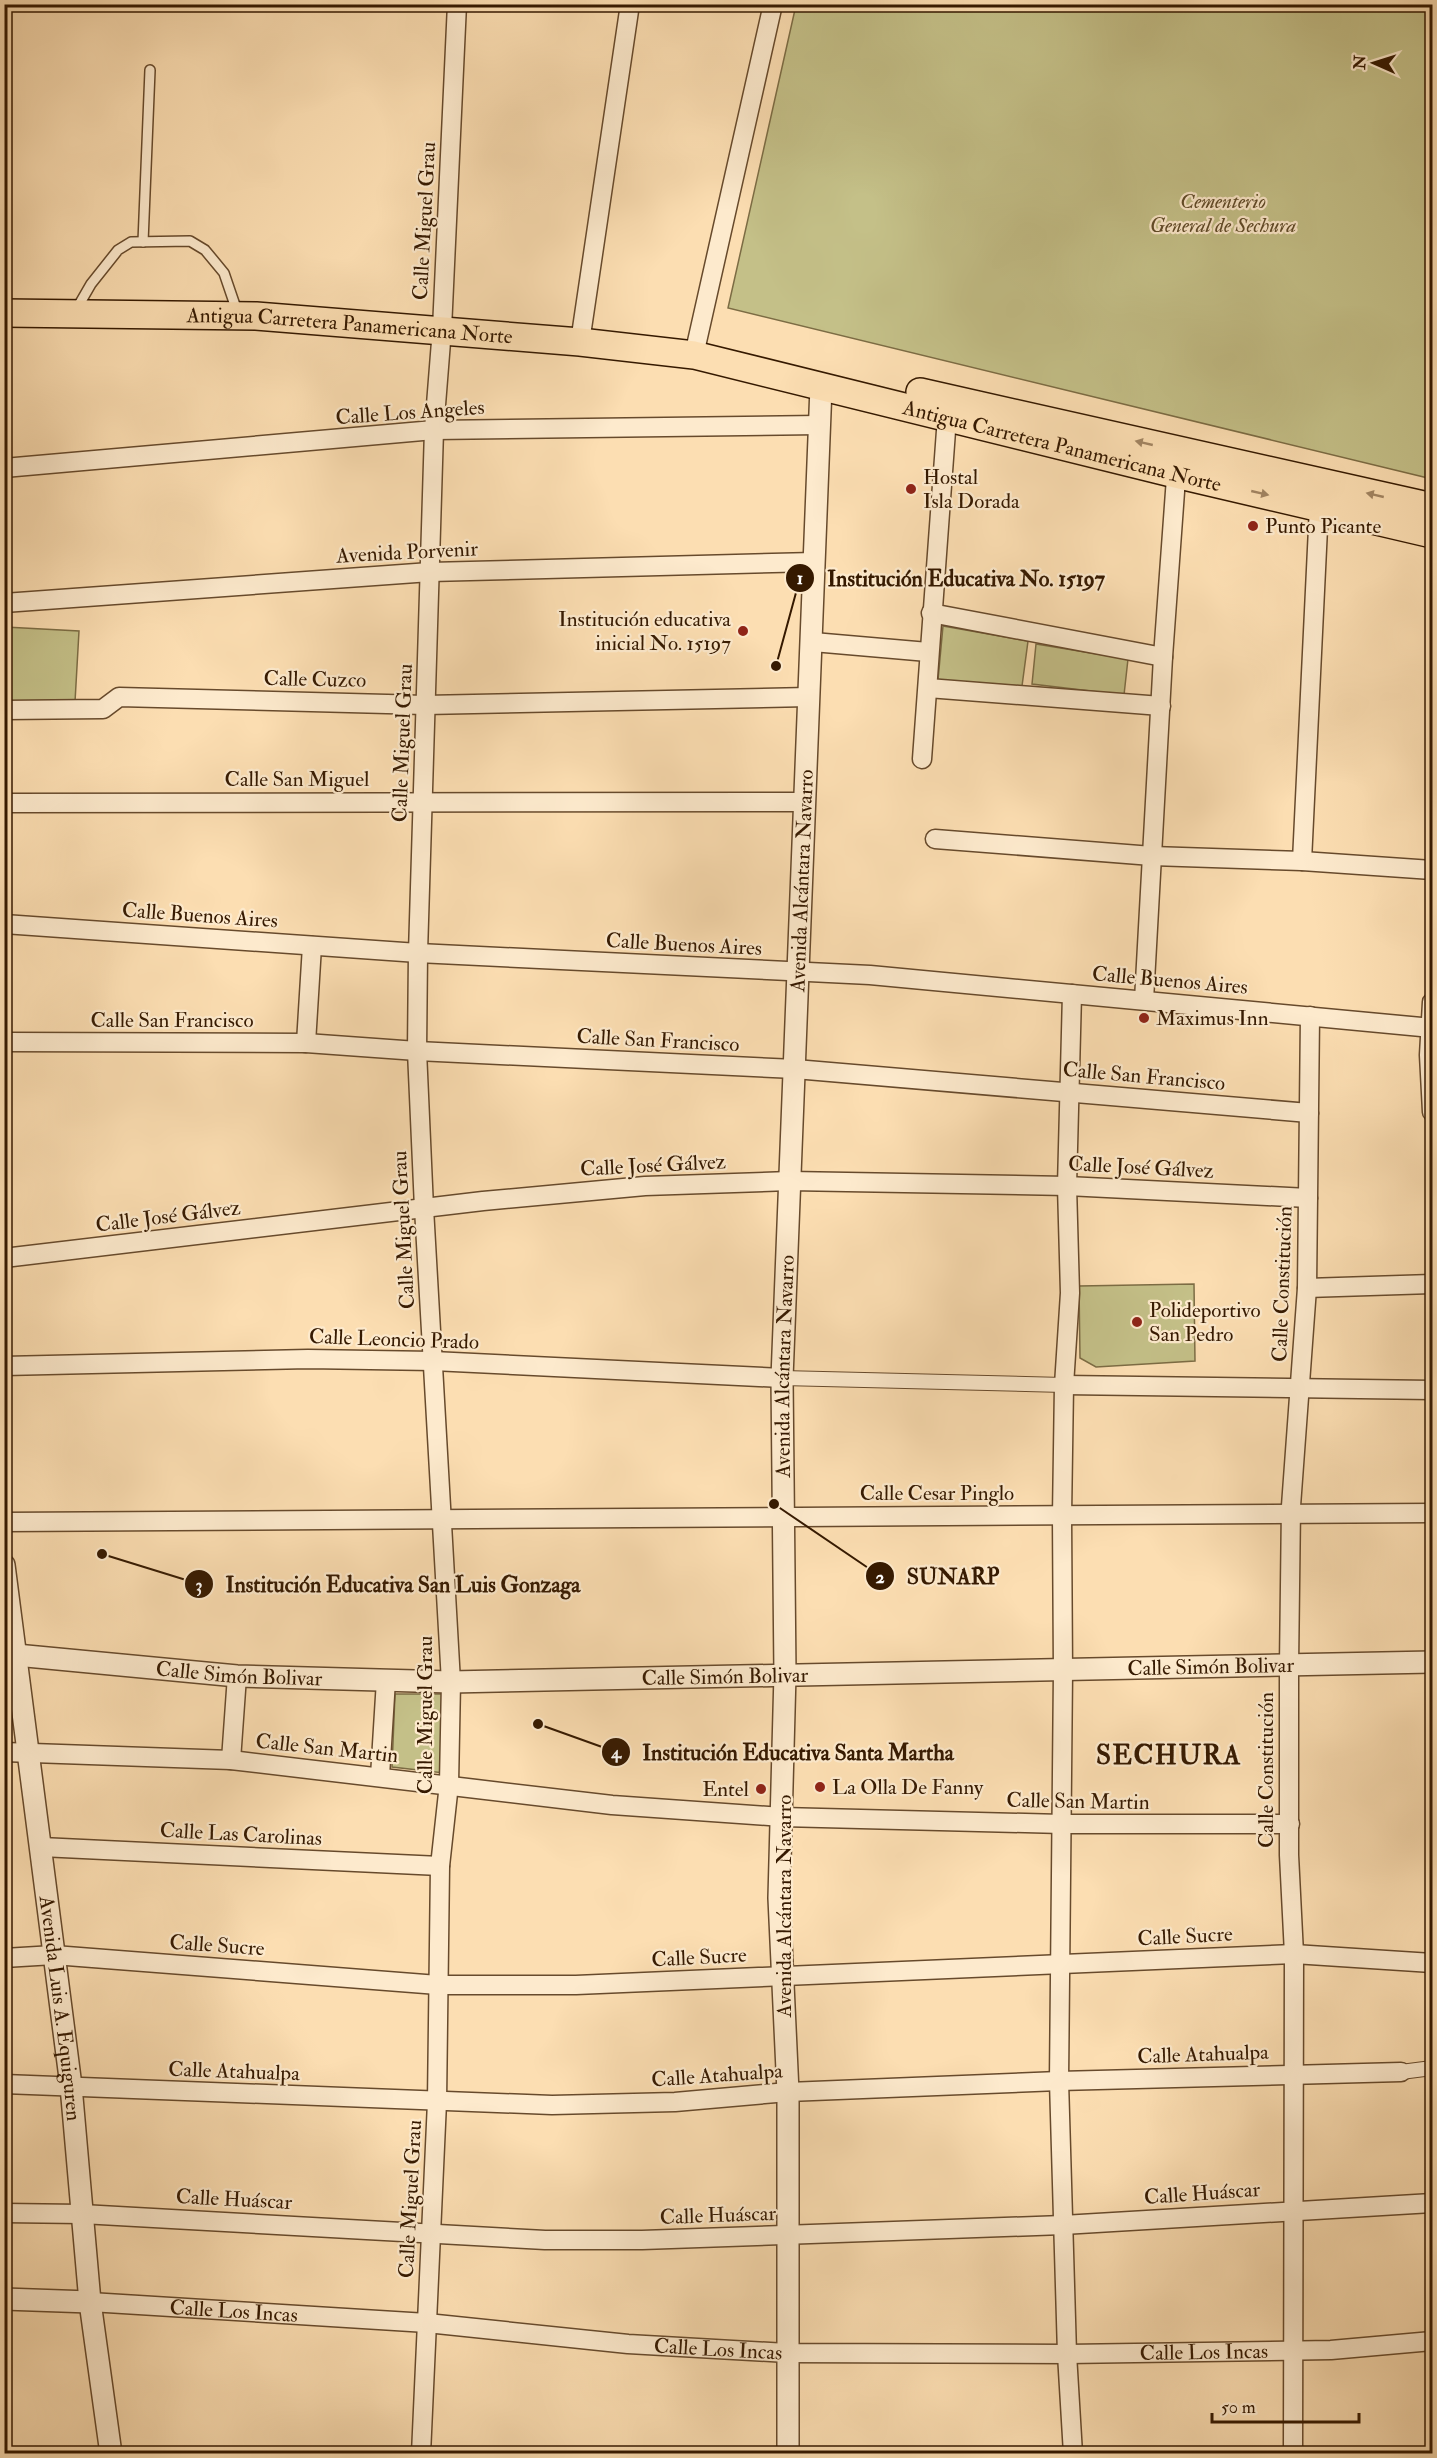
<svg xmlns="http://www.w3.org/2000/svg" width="1437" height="2458" viewBox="0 0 1437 2458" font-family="'IM FELL Double Pica',serif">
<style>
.green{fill:#c4c088;stroke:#7c6c44;stroke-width:1.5}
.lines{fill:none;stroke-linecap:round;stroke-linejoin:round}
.service-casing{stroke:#674a2c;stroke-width:12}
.pedestrian-casing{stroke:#674a2c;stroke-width:16}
.minor-casing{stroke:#674a2c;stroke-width:21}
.tertiary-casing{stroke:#674a2c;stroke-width:24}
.primary-casing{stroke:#351900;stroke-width:30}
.service{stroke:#fdeacd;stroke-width:9}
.pedestrian{stroke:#fdeacd;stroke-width:14}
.minor{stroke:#fdeacd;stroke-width:18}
.tertiary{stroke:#fdeacd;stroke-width:21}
.primary{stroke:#fcdeb2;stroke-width:27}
.oneway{fill:#a28562}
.poi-dot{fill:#8f2418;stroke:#fdeacd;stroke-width:2}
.labels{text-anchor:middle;stroke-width:4.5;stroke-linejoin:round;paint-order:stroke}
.park-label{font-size:21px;font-style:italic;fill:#604b29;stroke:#fdeacd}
.street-label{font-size:21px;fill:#351900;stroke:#fdeacd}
.poi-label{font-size:21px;fill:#351900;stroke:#fdeacd;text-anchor:start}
.district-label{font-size:27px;font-weight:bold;letter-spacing:1.5px;fill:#351900;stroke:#fdeacd}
.leader{fill:none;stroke:#351900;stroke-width:2}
.callout-dot{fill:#351900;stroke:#fdeacd;stroke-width:2}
.mark-label{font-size:18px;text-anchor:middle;font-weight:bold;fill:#fff}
.callout-label{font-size:22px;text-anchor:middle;font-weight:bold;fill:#351900;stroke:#fdeacd;stroke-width:4.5;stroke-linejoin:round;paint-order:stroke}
</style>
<rect width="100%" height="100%" fill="#fcdeb2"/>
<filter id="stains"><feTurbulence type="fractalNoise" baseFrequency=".00333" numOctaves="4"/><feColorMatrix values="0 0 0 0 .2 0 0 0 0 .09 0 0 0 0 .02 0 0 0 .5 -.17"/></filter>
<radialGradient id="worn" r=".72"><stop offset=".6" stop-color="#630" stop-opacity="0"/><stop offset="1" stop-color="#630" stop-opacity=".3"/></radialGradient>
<g class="green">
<path d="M796,5H1432V479L728,308Z"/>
<path d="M943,626L1028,641L1022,686L938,680Z"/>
<path d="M5,627L79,631L75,702L5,703Z"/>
<path d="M1036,644L1128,659L1124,695L1032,684Z"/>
<path d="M1194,1284L1195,1361L1096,1367L1080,1358L1079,1286Z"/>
<path d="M395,1694H444V1773L392,1767Z"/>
</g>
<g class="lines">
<g class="service-casing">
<g id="service">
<path d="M143,242L150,70"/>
<path d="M76,310L91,284L118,250L131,242L190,241L205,250L224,273L238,314"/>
</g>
</g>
<g class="pedestrian-casing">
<g id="pedestrian">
<path d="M782,1378L1064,1385"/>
<path d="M1401,2072L1432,2068"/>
</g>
</g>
<g class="minor-casing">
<g id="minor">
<path d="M580,342L630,4"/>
<path d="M694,355L773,4"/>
<path d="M4,468L434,430L819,425"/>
<path d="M4,603L430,572L814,562"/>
<path d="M931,613L1163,657"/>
<path d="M813,642L928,652"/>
<path d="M928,688L1161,706"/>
<path d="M4,710L103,709L119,697L425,705L809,697"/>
<path d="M922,759L947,417"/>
<path d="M4,803L805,802"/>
<path d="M935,839L1152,856L1302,861L1432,870"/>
<path d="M1302,861L1319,507"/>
<path d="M4,924L418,953L870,975L1432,1028"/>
<path d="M1072,994L1067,1186L1070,1293L1064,1385L1062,1516L1063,1671L1059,2081L1067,2354L1073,2454"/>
<path d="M1144,1000L1163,657L1177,464"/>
<path d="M1432,1002L1429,1055L1432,1112"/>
<path d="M4,1042L306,1043L417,1051L795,1069L1309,1113"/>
<path d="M306,1043L312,946"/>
<path d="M4,1258L483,1201L645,1186L790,1181L1067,1186L1308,1198"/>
<path d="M1307,1288L1432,1284"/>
<path d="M4,1366L308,1359L433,1361L782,1378"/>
<path d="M1064,1385L1432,1390"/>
<path d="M4,1522L1432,1513"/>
<path d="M4,1752L231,1760L612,1805L782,1817L1062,1824H1290"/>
<path d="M231,1760L237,1676"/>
<path d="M380,1776L386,1680"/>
<path d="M41,1847L440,1866"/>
<path d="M4,1958L54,1955L438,1985H576L1294,1954L1432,1963"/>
<path d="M4,2084L552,2105L675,2102L788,2092L1059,2081L1401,2072"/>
<path d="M4,2213L82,2214L545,2240H642L1063,2225L1432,2203"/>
<path id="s1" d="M90,2302L427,2323L628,2344L787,2353L1067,2354L1331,2350L1432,2341"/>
<path d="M421,2454L437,2102L440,1866L449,1784L451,1682L424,1208L417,1051L418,953L434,430L442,329L457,4"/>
<path d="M1293,2454L1294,1954L1289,1855V1666L1291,1506L1307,1288L1310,1016"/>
</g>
</g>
<g class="tertiary-casing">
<g id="tertiary">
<path id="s2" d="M4,1565L71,2086L90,2302L111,2454"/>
<path id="s3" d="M16,1655L237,1676L451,1682L1432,1662"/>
<path d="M4,2299L90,2302"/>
<path id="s4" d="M788,2454V2092L779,1898L785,1674L782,1378L821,387"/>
</g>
</g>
<g class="primary-casing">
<g id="primary">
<path id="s5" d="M4,313L256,316L580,342L694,355L1175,474L1432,534"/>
<path d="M920,392L1432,507"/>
</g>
</g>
<use href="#service" class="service"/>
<use href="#pedestrian" class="pedestrian"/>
<use href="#minor" class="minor"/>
<use href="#tertiary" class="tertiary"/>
<use href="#primary" class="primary"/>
</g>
<defs><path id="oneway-solid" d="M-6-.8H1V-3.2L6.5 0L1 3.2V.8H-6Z" transform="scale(1.5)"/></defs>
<g class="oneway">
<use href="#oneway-solid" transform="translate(1144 443) rotate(-167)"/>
<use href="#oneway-solid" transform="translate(1260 493) rotate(13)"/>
<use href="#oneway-solid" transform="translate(1375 495) rotate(-167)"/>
</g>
<g class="poi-dot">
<circle cx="911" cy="489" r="6"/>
<circle cx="1253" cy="526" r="6"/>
<circle cx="743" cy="631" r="6"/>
<circle cx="1144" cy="1018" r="6"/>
<circle cx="1137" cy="1322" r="6"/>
<circle cx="820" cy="1787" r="6"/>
<circle cx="761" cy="1789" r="6"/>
</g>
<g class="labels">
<g class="park-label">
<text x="1223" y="208">Cementerio<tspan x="1223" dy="24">General de Sechura</tspan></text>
</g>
<g class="street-label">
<text transform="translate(424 221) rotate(-87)" y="7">Calle Miguel Grau</text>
<text dy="7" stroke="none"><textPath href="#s5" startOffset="346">Antigua Carretera Panamericana Norte</textPath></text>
<text transform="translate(410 412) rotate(-4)" y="7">Calle Los Angeles</text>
<text dy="7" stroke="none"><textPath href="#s5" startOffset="1071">Antigua Carretera Panamericana Norte</textPath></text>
<text transform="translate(407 552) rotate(-3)" y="7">Avenida Porvenir</text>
<text transform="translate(315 679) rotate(1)" y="7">Calle Cuzco</text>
<text transform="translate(402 743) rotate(-88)" y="7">Calle Miguel Grau</text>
<text x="297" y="786">Calle San Miguel</text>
<text dy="7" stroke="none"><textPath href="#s4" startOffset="1574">Avenida Alcántara Navarro</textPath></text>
<text transform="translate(200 915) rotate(4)" y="7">Calle Buenos Aires</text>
<text transform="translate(684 944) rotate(3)" y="7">Calle Buenos Aires</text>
<text transform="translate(1170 980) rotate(5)" y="7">Calle Buenos Aires</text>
<text x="172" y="1027">Calle San Francisco</text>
<text transform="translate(658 1040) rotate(3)" y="7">Calle San Francisco</text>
<text transform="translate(1144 1076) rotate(5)" y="7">Calle San Francisco</text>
<text transform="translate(653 1165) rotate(-3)" y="7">Calle José Gálvez</text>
<text transform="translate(1141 1167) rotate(3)" y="7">Calle José Gálvez</text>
<text transform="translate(168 1216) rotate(-7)" y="7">Calle José Gálvez</text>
<text transform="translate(403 1230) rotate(-93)" y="7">Calle Miguel Grau</text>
<text transform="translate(1282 1284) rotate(-88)" y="7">Calle Constitución</text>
<text transform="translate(394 1339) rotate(2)" y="7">Calle Leoncio Prado</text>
<text dy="7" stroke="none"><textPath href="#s4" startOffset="1088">Avenida Alcántara Navarro</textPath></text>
<text x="937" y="1500">Calle Cesar Pinglo</text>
<text dy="7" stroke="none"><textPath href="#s3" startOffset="1196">Calle Simón Bolivar</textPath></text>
<text dy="7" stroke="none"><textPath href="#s3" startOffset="224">Calle Simón Bolivar</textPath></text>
<text dy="7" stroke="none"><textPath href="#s3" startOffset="710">Calle Simón Bolivar</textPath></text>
<text transform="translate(425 1715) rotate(-90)" y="7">Calle Miguel Grau</text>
<text transform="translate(327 1748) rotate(6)" y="7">Calle San Martin</text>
<text transform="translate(1266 1770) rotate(-90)" y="7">Calle Constitución</text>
<text transform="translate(1078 1801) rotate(1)" y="7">Calle San Martin</text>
<text transform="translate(241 1834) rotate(3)" y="7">Calle Las Carolinas</text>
<text transform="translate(784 1906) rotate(-90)" y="7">Avenida Alcántara Navarro</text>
<text transform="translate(1185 1936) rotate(-3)" y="7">Calle Sucre</text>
<text transform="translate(217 1945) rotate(4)" y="7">Calle Sucre</text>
<text transform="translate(699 1957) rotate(-3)" y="7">Calle Sucre</text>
<text dy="7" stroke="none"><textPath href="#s2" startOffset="447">Avenida Luis A. Equiguren</textPath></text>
<text transform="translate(1203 2054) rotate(-2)" y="7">Calle Atahualpa</text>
<text transform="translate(234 2071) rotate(2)" y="7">Calle Atahualpa</text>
<text transform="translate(717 2075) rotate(-4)" y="7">Calle Atahualpa</text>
<text transform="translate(1202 2193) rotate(-4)" y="7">Calle Huáscar</text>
<text transform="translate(234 2199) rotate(3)" y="7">Calle Huáscar</text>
<text transform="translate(410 2199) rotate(-87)" y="7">Calle Miguel Grau</text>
<text transform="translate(718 2215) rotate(-2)" y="7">Calle Huáscar</text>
<text dy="7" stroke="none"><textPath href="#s1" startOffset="144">Calle Los Incas</textPath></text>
<text dy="7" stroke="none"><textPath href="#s1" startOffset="630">Calle Los Incas</textPath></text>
<text dy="7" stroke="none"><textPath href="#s1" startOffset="1116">Calle Los Incas</textPath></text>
</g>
<g class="poi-label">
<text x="923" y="484">Hostal<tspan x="923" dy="24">Isla Dorada</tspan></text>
<text x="1265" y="533">Punto Picante</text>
<text x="731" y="626" text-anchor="end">Institución educativa<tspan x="731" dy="24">inicial No. 15197</tspan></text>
<text x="1156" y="1025">Maximus Inn</text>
<text x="1149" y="1317">Polideportivo<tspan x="1149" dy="24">San Pedro</tspan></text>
<text x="832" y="1794">La Olla De Fanny</text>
<text x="749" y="1796" text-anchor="end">Entel</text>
</g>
<g class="district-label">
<text x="1169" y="1764">SECHURA</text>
</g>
</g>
<path class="leader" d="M776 666L800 578M774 1504L880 1576M102 1554L199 1584M538 1724L616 1752"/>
<g class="callout-dot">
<circle cx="776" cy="666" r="6"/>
<circle cx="774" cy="1504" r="6"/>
<circle cx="102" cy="1554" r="6"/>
<circle cx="538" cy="1724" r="6"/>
<circle cx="800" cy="578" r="15"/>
<circle cx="880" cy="1576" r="15"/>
<circle cx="199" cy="1584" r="15"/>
<circle cx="616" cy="1752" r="15"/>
</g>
<g class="mark-label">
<text x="800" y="584">1</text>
<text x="880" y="1583">2</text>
<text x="199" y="1591">3</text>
<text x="616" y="1758">4</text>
</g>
<g class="callout-label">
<text x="966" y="586">Institución Educativa No. 15197</text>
<text x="953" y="1584">SUNARP</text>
<text x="403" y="1592">Institución Educativa San Luis Gonzaga</text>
<text x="798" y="1760">Institución Educativa Santa Martha</text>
</g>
<rect width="1437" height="2458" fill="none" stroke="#fcdeb2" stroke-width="24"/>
<rect x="6" y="6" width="1425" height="2446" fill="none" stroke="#351900" stroke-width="3"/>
<rect x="12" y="12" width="1413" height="2434" fill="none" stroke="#351900" stroke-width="1.5"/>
<g transform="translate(1374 63) rotate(273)" stroke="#fdeacd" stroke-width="4.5" paint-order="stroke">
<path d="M0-4.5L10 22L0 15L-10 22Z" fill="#351900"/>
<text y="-9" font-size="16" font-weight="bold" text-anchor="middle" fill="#351900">N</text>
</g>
<path d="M1212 2413v9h147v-9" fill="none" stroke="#351900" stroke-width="3"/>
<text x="1221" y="2413" font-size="18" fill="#351900" stroke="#fdeacd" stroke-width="4.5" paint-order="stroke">50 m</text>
<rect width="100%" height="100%" filter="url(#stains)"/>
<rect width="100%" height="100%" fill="url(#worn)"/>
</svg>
